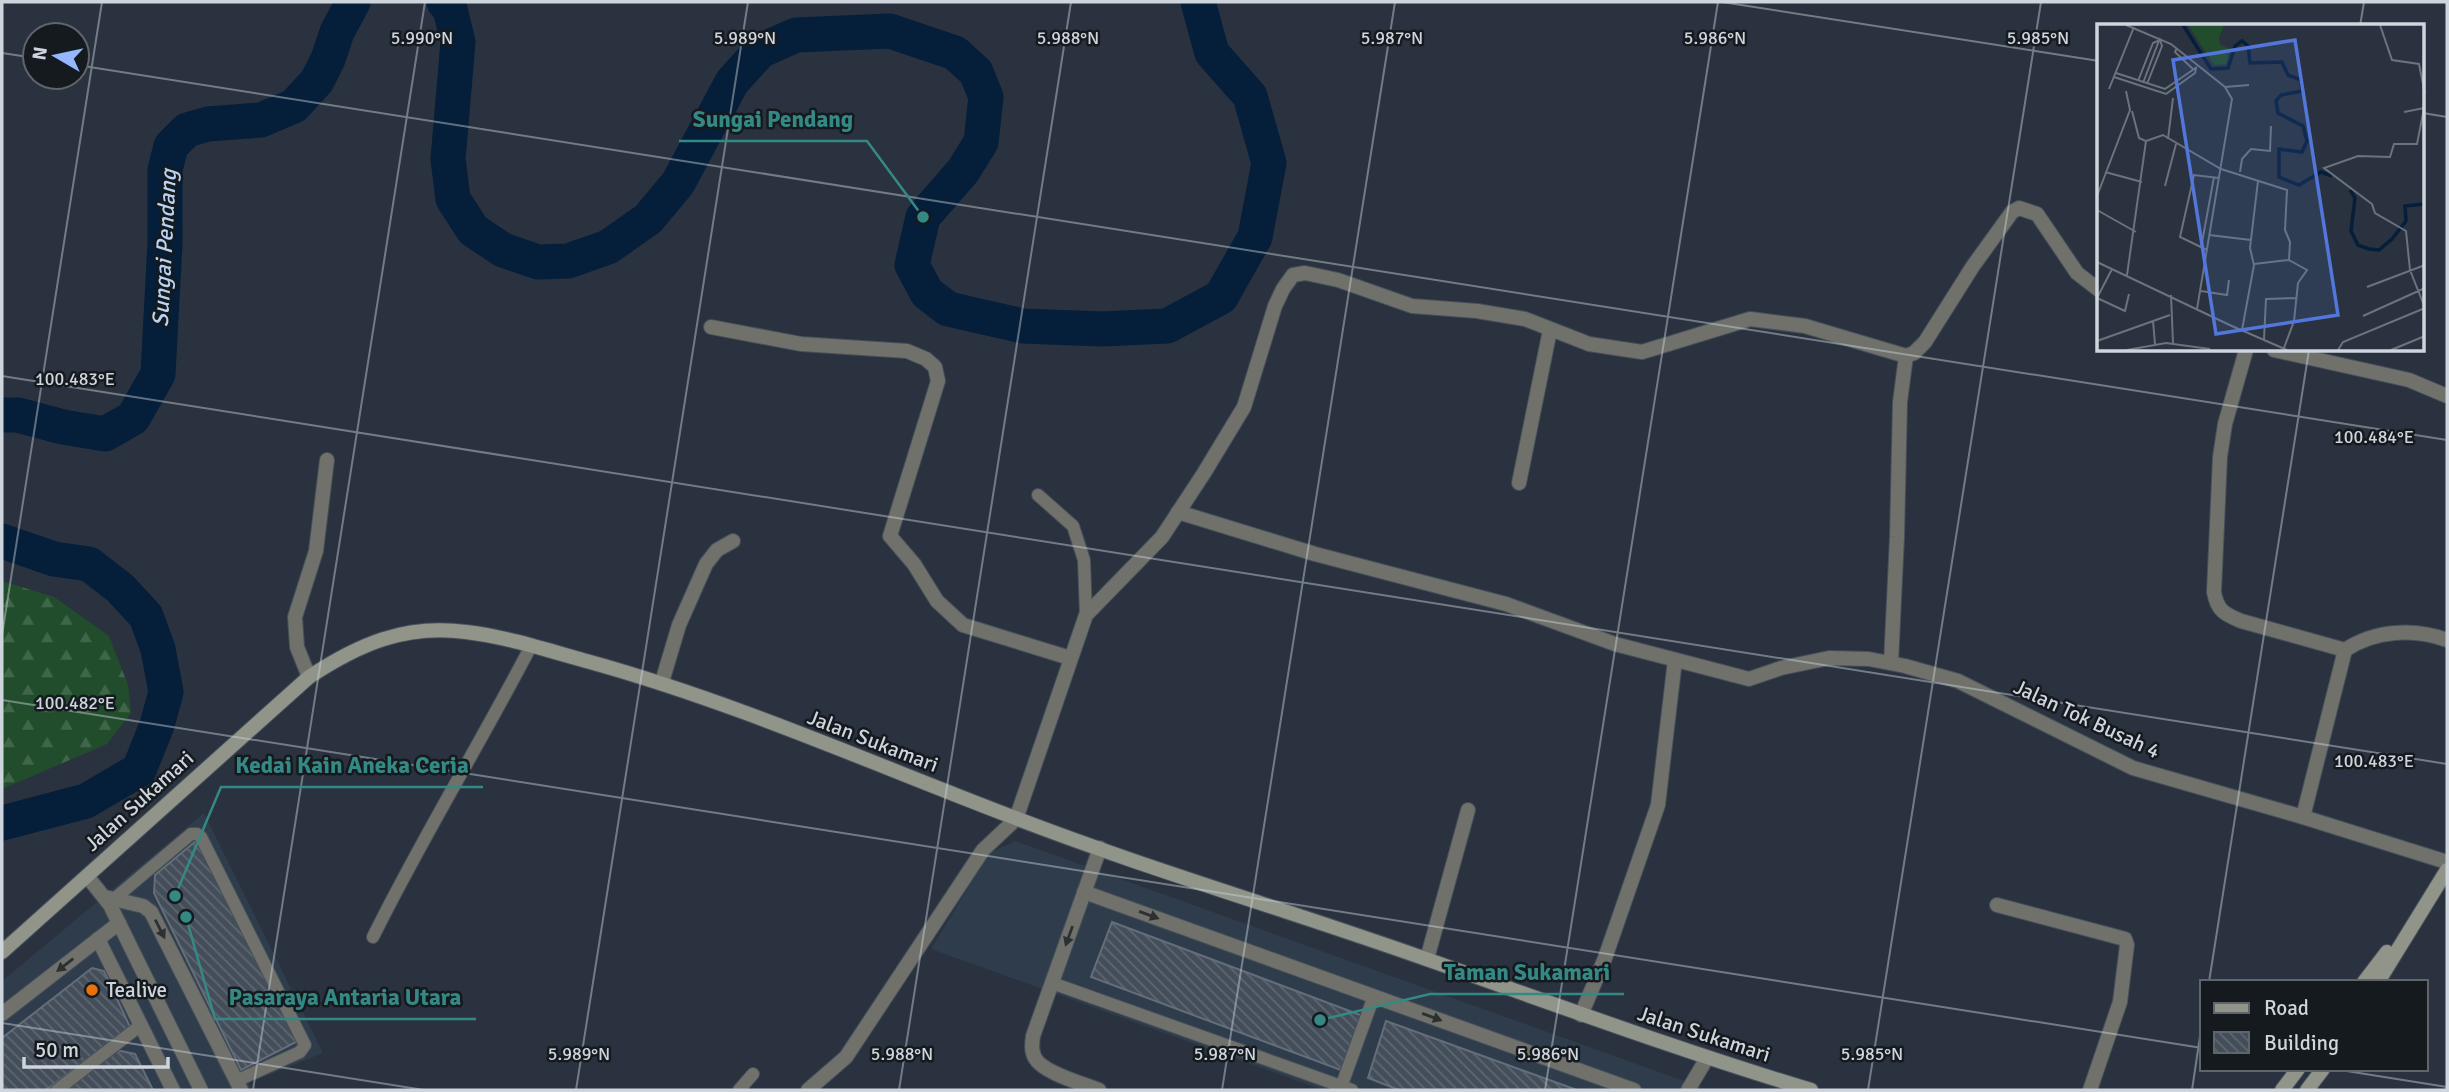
<svg xmlns="http://www.w3.org/2000/svg" width="2449" height="1092" viewBox="0 0 2449 1092" font-family="Signika,sans-serif">
<style>
.built{fill:#2e3c4c}
.forest{fill:url(#forest-firs)}
.lines{fill:none;stroke-linecap:round;stroke-linejoin:round}
.river{stroke:#051e3a;stroke-width:35}
.building{fill:url(#building-back-hatch);stroke:#646e7b;stroke-width:2}
.lane-casing{stroke:#474f5b;stroke-width:14}
.street-casing{stroke:#474f5b;stroke-width:16}
.secondary-casing{stroke:#474f5b;stroke-width:16}
.lane{stroke:#6f716a;stroke-width:12}
.street{stroke:#6f716a;stroke-width:14}
.secondary{stroke:#919489;stroke-width:14}
.oneway{fill:#2c3032}
.ticks{fill:none;stroke:#cfd5dd;stroke-width:2;stroke-opacity:0.45}
.food-dot{fill:#e8710a;stroke:#151a1f;stroke-width:2.5}
.labels{text-anchor:middle;stroke-width:5;stroke-linejoin:round;paint-order:stroke}
.street-label{font-size:21px;fill:#cfd5dd;stroke:#151a1f}
.poi-label{font-size:21px;fill:#cfd5dd;stroke:#151a1f;text-anchor:start}
.water-label{font-size:23px;font-style:italic;fill:#b8d3f3;stroke:#151a1f}
.inset-river{fill:none;stroke:#051e3a;stroke-width:3.5}
.inset-road{fill:none;stroke:#6b737e;stroke-width:2}
.view{fill:#5276da;fill-opacity:0.15;stroke:#5276da;stroke-width:3.5}
.inset-edge{fill:none;stroke:#cfd5dd;stroke-width:3.5}
.ticks-label{font-size:18px;text-anchor:middle;fill:#cfd5dd;stroke:#151a1f;stroke-width:5;stroke-linejoin:round;paint-order:stroke}
.leader{fill:none;stroke:#358984;stroke-width:2.5}
.callout-dot{fill:#358984;stroke:#151a1f;stroke-width:2.5}
.callout-label{font-size:23px;text-anchor:middle;font-weight:bold;fill:#358984;stroke:#151a1f;stroke-width:5;stroke-linejoin:round;paint-order:stroke}
</style>
<defs>
<pattern id="forest-firs" width="22" height="20" patternUnits="userSpaceOnUse" patternTransform="scale(1.75)"><rect width="22" height="20" fill="#214d2c"/><path d="M5 1l3.5 6h-7zM16 11l3.5 6h-7z" fill="#40664a"/></pattern>
<pattern id="building-back-hatch" width="6" height="6" patternUnits="userSpaceOnUse" patternTransform="scale(1.75)"><rect width="6" height="6" fill="#444e5a"/><path d="M-1 5l2 2M0 0l6 6M5-1l2 2" fill="none" stroke="#5e6771"/></pattern>
</defs>
<rect width="100%" height="100%" fill="#29323e"/>
<g class="built">
<path d="M204,813L323,1053L249,1083L252,1090H2V981Z"/>
<path d="M1015,841L1709,1090H1323L931,949L989,853Z"/>
</g>
<path class="forest" d="M2,581L54,597L109,636L128,685L131,713L107,744L2,789Z"/>
<g class="lines">
<g class="river">
<path d="M444,2L450,9L458,42L448,159L453,199L473,230L503,250L538,262L568,261L608,247L648,219L678,183L732,82L760,51L796,35L890,31L955,53L976,72L986,97L981,142L963,171L923,217L912,265L927,293L948,309L1023,326L1102,329L1167,326L1221,297L1255,237L1269,163L1250,96L1212,53L1198,2"/>
<path d="M2,415H18L63,427L105,434L133,418L158,374L165,243V170L171,146L187,130L208,124L261,120L294,106L317,81L328,59L337,32L353,2"/>
<path d="M2,541L54,559L89,564L120,588L146,616L158,649L166,692L157,725L139,770L86,801L2,823"/>
</g>
</g>
<g class="building">
<path d="M197,840L298,1041L241,1070L154,893L155,875Z"/>
<path d="M1112,922L1366,1017L1346,1072L1091,977Z"/>
<path d="M92,968L104,971L130,1027L46,1090H2V1038Z"/>
<path d="M1386,1021L1577,1090H1399L1368,1078Z"/>
<path d="M116,1050L135,1054L153,1090H69L67,1088Z"/>
</g>
<g class="lines">
<g class="lane-casing">
<g id="lane">
<path d="M1038,495L1073,526L1084,560L1086,615"/>
<path d="M114,899L191,834H197L201,837L305,1045L300,1052L236,1081"/>
<path d="M373,937C422,838 480,744 531,646"/>
<path d="M1052,983L1352,1090"/>
<path d="M57,1090L141,1025"/>
<path d="M739,1090L753,1074"/>
<path d="M1340,1090L1374,996"/>
</g>
</g>
<g class="street-casing">
<g id="street">
<path d="M711,327L801,344L907,351L926,359L935,367L938,381L890,536L914,564L937,601L963,625L1070,658"/>
<path d="M2246,350L2225,424L2220,457L2214,592C2217,610 2224,614 2241,621L2345,650C2375,630 2414,628 2447,640"/>
<path d="M2274,350L2409,380L2447,396"/>
<path d="M1519,483L1550,330"/>
<path d="M1178,512L1315,554L1506,604L1615,644L1749,679L1781,668L1829,658L1869,659L1905,666L1958,681L2133,768L2303,817L2447,862"/>
<path d="M1891,663L1897,537L1900,402L1906,356"/>
<path d="M309,677L297,647L295,617L316,551L327,460"/>
<path d="M662,682L679,625L706,564L717,550L733,541"/>
<path d="M2303,817L2345,650"/>
<path d="M87,876L110,905L201,1090"/>
<path d="M1084,892L1634,1090"/>
<path d="M105,897L143,906L151,912L241,1090"/>
<path d="M1997,905L2125,939L2127,945L2120,1002L2090,1090"/>
<path d="M98,939L173,1090"/>
<path d="M1427,959L1468,810"/>
<path d="M2,1014L119,923"/>
<path d="M1581,1015L1605,958L1658,805L1675,660"/>
<path d="M808,1090L846,1057L983,850L1016,819L1086,615L1162,537L1204,473L1244,407L1275,306L1283,289L1293,275L1305,273L1338,280L1412,306L1477,311L1525,319L1589,344L1642,352L1750,319L1805,326L1906,356L1914,353L1925,342L1973,266L2012,212L2019,208L2037,214L2077,273L2099,290"/>
<path d="M1099,1090C1084,1084 1043,1073 1035,1058C1031,1051 1032,1044 1033,1036L1100,848"/>
<path d="M1688,1090L1707,1058"/>
</g>
</g>
<g class="secondary-casing">
<g id="secondary">
<path d="M2,952L309,677C359,644 405,624 466,632C508,637 550,651 590,662C734,702 871,763 1010,816C1147,869 1288,910 1426,959C1554,1004 1681,1051 1811,1090"/>
<path d="M2364,982L2387,952"/>
<path d="M2378,982L2447,870"/>
<path d="M2282,1090L2298,1069"/>
<path d="M2307,1090L2323,1069"/>
</g>
</g>
<use href="#lane" class="lane"/>
<use href="#street" class="street"/>
<use href="#secondary" class="secondary"/>
</g>
<defs><path id="oneway-solid" d="M-6-.8H1V-3.2L6.5 0L1 3.2V.8H-6Z" transform="scale(1.75)"/></defs>
<g class="oneway">
<use href="#oneway-solid" transform="translate(1149 915) rotate(20)"/>
<use href="#oneway-solid" transform="translate(160 929) rotate(63)"/>
<use href="#oneway-solid" transform="translate(1069 936) rotate(110)"/>
<use href="#oneway-solid" transform="translate(65 965) rotate(142)"/>
<use href="#oneway-solid" transform="translate(1432 1017) rotate(20)"/>
</g>
<path class="ticks" d="M1722,2L2099,61M2360,26L2364,2M2,53L35,58M77,65L2447,440M2423,113L2447,117M2,376L2447,764M2,635L102,2M2,700L2202,1048M2209,982L2309,350M2,1023L424,1090M2334,1069L2447,1087M253,1090L425,2M576,1090L748,2M899,1090L1071,2M1222,1090L1395,2M1545,1090L1718,2M1868,1090L2041,2M2192,1090L2202,1023"/>
<circle class="food-dot" cx="92" cy="990" r="7"/>
<g class="labels">
<g class="street-label">
<text transform="translate(2087 719) rotate(25)" y="7">Jalan Tok Busah 4</text>
<text transform="translate(873 741) rotate(21)" y="7">Jalan Sukamari</text>
<text transform="translate(139 801) rotate(-42)" y="7">Jalan Sukamari</text>
<text transform="translate(1704 1034) rotate(18)" y="7">Jalan Sukamari</text>
</g>
<g class="poi-label">
<text x="106" y="997">Tealive</text>
</g>
<g class="water-label">
<text transform="translate(164 248) rotate(-87)" y="8">Sungai Pendang</text>
</g>
</g>
<g transform="translate(2097 24)">
<rect width="327" height="327" fill="#29323e"/>
<path d="M91,1H127L122,14L123,21L133,25L129,40L117,41Z" fill="#214d2c"/>
<path class="inset-river" d="M86,1L114,45L131,44L138,22L145,17L151,22L153,39L185,38L191,51L204,56L205,67L184,71L179,77L181,89L206,102L210,117L205,128L182,125V153L202,161L224,148L235,152M253,166L258,174L254,207L261,221L272,225L282,226L295,215L309,197L308,182L328,180"/>
<path class="inset-road" d="M29,1L74,20L128,63L135,75L100,285M283,1L295,36L322,40L328,70M80,24L78,28L97,46M19,49L68,65L100,43M17,53L69,70L98,49L99,44M41,57L56,19L63,16M46,59L63,14M50,60L65,22L63,16M128,63L152,61M12,65L37,3M307,88L327,84L320,120H297L293,133L261,132L227,144L275,180L278,189L309,207L313,246L328,284M71,115L76,74M49,117L66,111L124,145L190,166L188,206L193,218L192,236L210,246L201,259L197,297L187,324M8,148L45,158M143,148L145,135L154,125L173,127L174,102M68,162L79,120M0,172L33,86L29,67M0,186L39,208M112,211L154,216M104,224L117,153M110,226L83,213L97,151L122,154M0,238L139,304M157,240L192,236M15,245L0,274L28,287L32,270M30,251L49,117L42,114L35,87M270,263L328,241M104,267L130,271L132,256M74,271L76,319M266,292L328,264M56,297L58,320M135,302L190,326M145,306L157,241L153,224L161,157M167,315L169,275L199,274M0,317L73,291M30,326L69,319L113,325M241,326L246,318L328,284M294,326L328,312"/>
<path class="view" d="M198,16L241,291L119,310L76,36Z"/>
<rect width="327" height="327" class="inset-edge"/>
</g>
<g class="ticks-label">
<text x="422" y="44">5.990°N</text>
<text x="745" y="44">5.989°N</text>
<text x="1068" y="44">5.988°N</text>
<text x="1392" y="44">5.987°N</text>
<text x="1715" y="44">5.986°N</text>
<text x="2038" y="44">5.985°N</text>
<text x="75" y="385">100.483°E</text>
<text x="2374" y="443">100.484°E</text>
<text x="75" y="709">100.482°E</text>
<text x="2374" y="767">100.483°E</text>
<text x="579" y="1060">5.989°N</text>
<text x="902" y="1060">5.988°N</text>
<text x="1225" y="1060">5.987°N</text>
<text x="1548" y="1060">5.986°N</text>
<text x="1872" y="1060">5.985°N</text>
</g>
<path class="leader" d="M923 217L867 141H679M175 896L221 787H483M1320 1020L1430 994H1624M186 917L215 1019H476"/>
<g class="callout-dot">
<circle cx="923" cy="217" r="7"/>
<circle cx="175" cy="896" r="7"/>
<circle cx="1320" cy="1020" r="7"/>
<circle cx="186" cy="917" r="7"/>
</g>
<g class="callout-label">
<text x="773" y="127">Sungai Pendang</text>
<text x="352" y="773">Kedai Kain Aneka Ceria</text>
<text x="1527" y="980">Taman Sukamari</text>
<text x="345" y="1005">Pasaraya Antaria Utara</text>
</g>
<rect width="2449" height="1092" fill="none" stroke="#cfd5dd" stroke-width="7"/>
<rect x="2200" y="980" width="228" height="91" fill="#151a1f" stroke="#5f656b" stroke-width="2"/>
<rect x="2214" y="1003" width="35" height="10" fill="#919489" stroke="#5f656b" stroke-width="2"/>
<text x="2264" y="1015" font-size="21" fill="#cfd5dd">Road</text>
<rect x="2214" y="1032" width="35" height="21" fill="url(#building-back-hatch)" stroke="#5f656b" stroke-width="2"/>
<text x="2264" y="1050" font-size="21" fill="#cfd5dd">Building</text>
<g transform="translate(56 56) rotate(279)"><circle r="33" fill="#151a1f" stroke="#5f656b" stroke-width="2"/>
<path d="M0-5L12 26L0 18L-12 26Z" fill="#94b7fd"/>
<text y="-10" font-size="19" font-weight="bold" text-anchor="middle" fill="#cfd5dd">N</text>
</g>
<path d="M24 1057v10h144v-10" fill="none" stroke="#cfd5dd" stroke-width="3.5"/>
<text x="35" y="1057" font-size="21" fill="#cfd5dd" stroke="#151a1f" stroke-width="5" paint-order="stroke">50 m</text>
</svg>
